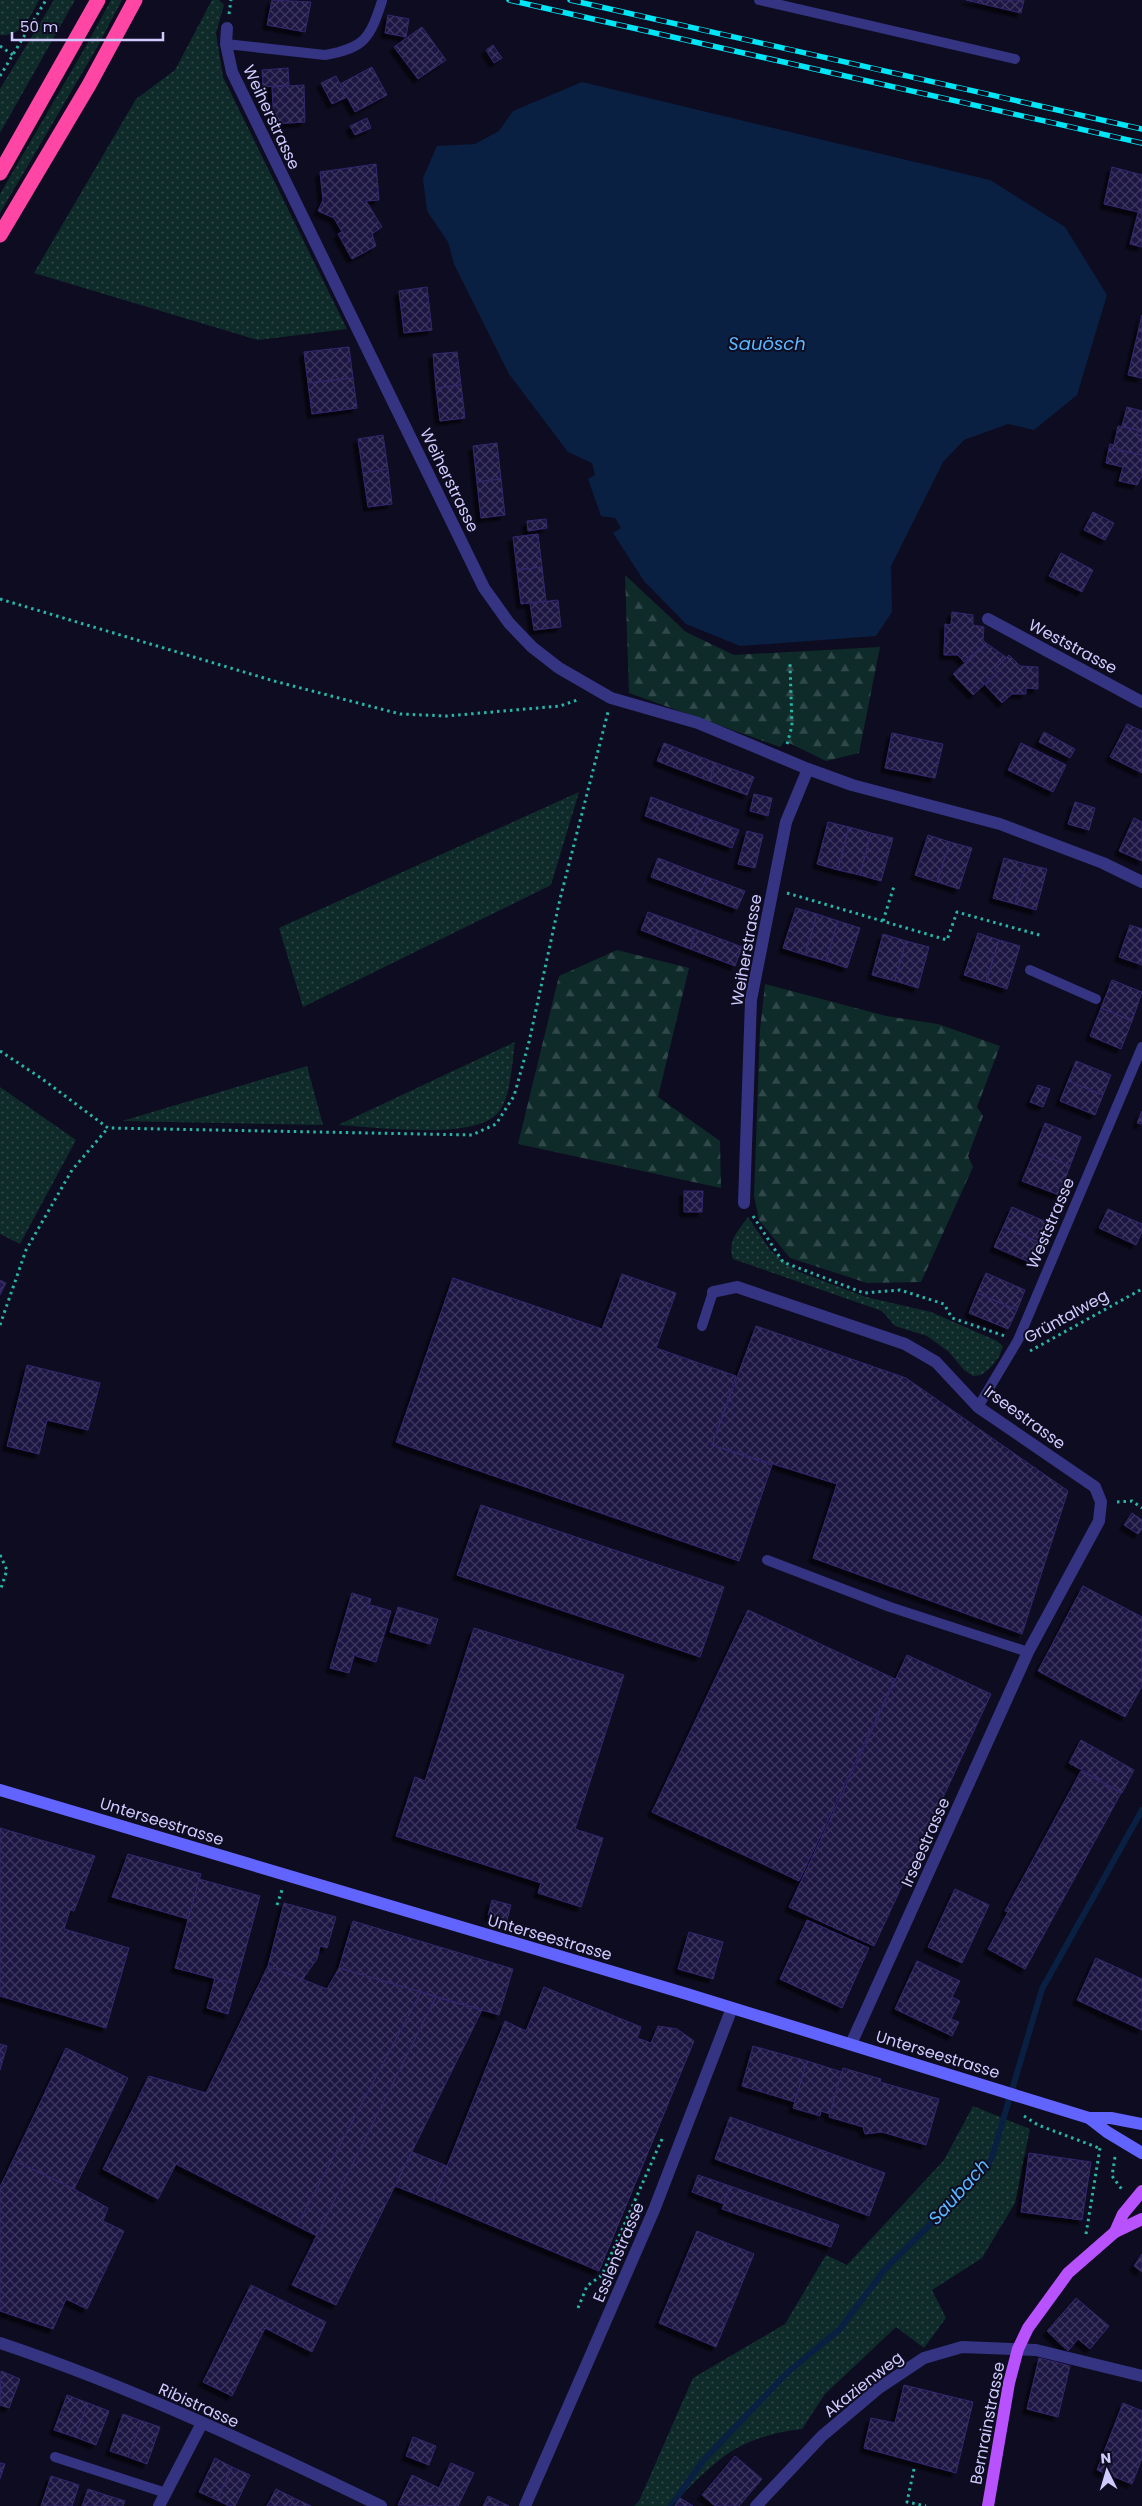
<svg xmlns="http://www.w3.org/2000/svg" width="1142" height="2506" viewBox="0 0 1142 2506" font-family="Poppins,sans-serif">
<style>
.grass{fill:url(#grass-dots)}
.forest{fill:url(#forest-firs)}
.water{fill:#092042}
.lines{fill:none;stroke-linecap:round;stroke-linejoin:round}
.stream{stroke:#092042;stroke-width:6}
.building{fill:url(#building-cross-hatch);stroke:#33276f;filter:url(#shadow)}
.path{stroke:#27b7a9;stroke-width:3;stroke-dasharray:2.5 4;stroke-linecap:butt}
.lane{stroke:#343482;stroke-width:10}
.street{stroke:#343482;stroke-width:12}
.secondary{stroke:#6264ff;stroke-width:12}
.primary{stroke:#b852ff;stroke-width:12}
.highway{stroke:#ff46a5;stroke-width:15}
.rail-casing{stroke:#00e6f6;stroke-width:5.5}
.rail{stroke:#0e0c20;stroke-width:4;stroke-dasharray:11;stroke-linecap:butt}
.labels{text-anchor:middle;stroke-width:4;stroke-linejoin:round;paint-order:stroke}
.street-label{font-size:16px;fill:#cfcbff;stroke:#0e0c20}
.water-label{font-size:18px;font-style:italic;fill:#59b8ff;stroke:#0e0c20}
</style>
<defs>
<pattern id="grass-dots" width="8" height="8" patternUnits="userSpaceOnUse" patternTransform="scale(1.25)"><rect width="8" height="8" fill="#0e2b29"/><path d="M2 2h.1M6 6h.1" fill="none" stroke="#304849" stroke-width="1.8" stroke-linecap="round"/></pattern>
<pattern id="forest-firs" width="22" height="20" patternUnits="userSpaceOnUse" patternTransform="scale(1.25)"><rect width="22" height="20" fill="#0e2b29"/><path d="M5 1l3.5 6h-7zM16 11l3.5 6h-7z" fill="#304849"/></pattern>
<pattern id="building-cross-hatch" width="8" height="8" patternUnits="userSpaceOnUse" patternTransform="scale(1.25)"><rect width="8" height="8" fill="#1e1742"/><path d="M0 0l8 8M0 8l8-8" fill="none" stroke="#3e375e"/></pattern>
<filter id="shadow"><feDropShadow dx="-4.5" dy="4.5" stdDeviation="1" flood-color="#0009"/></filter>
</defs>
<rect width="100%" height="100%" fill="#0e0c20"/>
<g class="grass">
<path d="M0,0H39C30,17 22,37 0,35Z"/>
<path d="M54,0H75L0,133V89Z"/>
<path d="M111,0H122L95,51L0,213V194L86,46Z"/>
<path d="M212,0H219L224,5L216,33L223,77L347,329L258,340L34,273L136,99L175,70Z"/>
<path d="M579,792L551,885L303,1007L279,928Z"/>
<path d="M515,1042C512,1061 511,1102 496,1115C469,1140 376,1127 338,1125Z"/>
<path d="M307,1066L323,1125L122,1121Z"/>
<path d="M0,1087L76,1140L20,1244L0,1234Z"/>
<path d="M748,1217L771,1251L797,1271L866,1297L931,1312L997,1341L1003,1346L999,1357L989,1369L981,1375L973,1376L964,1370L949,1352L927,1336L895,1326L882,1311L733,1259C727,1241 738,1231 748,1217Z"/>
<path d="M973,2106L1030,2129L1015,2203L982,2258L932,2290L946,2318L924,2348L896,2327L825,2394L802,2429C780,2431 755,2438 735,2449C719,2458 683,2491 673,2506H634L639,2501L693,2378L785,2324L826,2255L847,2265L944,2160Z"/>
</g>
<g class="forest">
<path d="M625,575L686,632L734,655L880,647L859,753L826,761L785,741L780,747L629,693Z"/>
<path d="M617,950L689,968L658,1097L720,1141L721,1188L518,1144L559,976Z"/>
<path d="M765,984L886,1016L938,1024L1000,1046L977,1107L983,1116L968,1156L973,1167L921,1282L867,1283L790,1258L759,1220L754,1196L760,1030Z"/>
</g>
<path class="water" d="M582,82L990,180L1065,227L1107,295L1077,395L1034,430L1008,424L964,440L943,462L891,566L892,612L876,636L740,646L686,624L644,581L613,533L621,528L615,518L601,516L588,479L595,475L592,463L568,452L509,374L454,264L448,242L427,211L423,178L437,146L475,144L499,131L513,111Z"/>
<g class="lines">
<path class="stream" d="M671,2506L702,2462L788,2372L840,2329L885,2269L985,2170L992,2157L1042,1989L1142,1810"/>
</g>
<g class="building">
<path d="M272,0L311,2L305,32L267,25Z"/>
<path d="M966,0H1024L1021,13Z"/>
<path d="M388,15L409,19L406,37L385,33Z"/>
<path d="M422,27L446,60L418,79L394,47Z"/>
<path d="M493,45L502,58L494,63L486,50Z"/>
<path d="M372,67L387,95L355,112L340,84Z"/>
<path d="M288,68L289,85L263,87L262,70Z"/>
<path d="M336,76L347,97L332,104L321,83Z"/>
<path d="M304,85L305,122L274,124L272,87Z"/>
<path d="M367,118L371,128L355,135L350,126Z"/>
<path d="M376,164L379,200L366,201L382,227L372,234L376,246L352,259L338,234L342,232L334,218L318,211L323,200L320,172Z"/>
<path d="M1112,167L1142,175V213L1104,204Z"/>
<path d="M1138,213L1142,214V247L1130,244Z"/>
<path d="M427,287L432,330L404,333L399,291Z"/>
<path d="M1142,315V378L1128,375Z"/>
<path d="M349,347L353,378L308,383L304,352Z"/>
<path d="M457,352L461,385L436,388L433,354Z"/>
<path d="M353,378L357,408L312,414L308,383Z"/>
<path d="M461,385L465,418L440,421L436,388Z"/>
<path d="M1127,407L1142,411V436L1137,435L1138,430L1122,426Z"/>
<path d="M1118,426L1138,430L1137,435L1142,436V455L1109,448L1110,444L1114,445Z"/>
<path d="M383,435L388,469L363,473L358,439Z"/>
<path d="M497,443L501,479L477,482L473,446Z"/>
<path d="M1109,448L1142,455V476L1137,485L1119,481L1123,467L1106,463Z"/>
<path d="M388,469L392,504L368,507L363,473Z"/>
<path d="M501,479L505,515L481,518L477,482Z"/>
<path d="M1093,512L1114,523L1105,540L1084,530Z"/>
<path d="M546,519L547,528L528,531L527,521Z"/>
<path d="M538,534L542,567L517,570L513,537Z"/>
<path d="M1061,553L1093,570L1082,592L1049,576Z"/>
<path d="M542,567L546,601L521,604L517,570Z"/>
<path d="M558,600L561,627L534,630L530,603Z"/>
<path d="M952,612L973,615V625L984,627L983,640L986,643L964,662L958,655H944L945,624L951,625Z"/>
<path d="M986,643L1006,657L995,669L998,672L973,695L953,674Z"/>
<path d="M1009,655L1020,666L1038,667V689L1026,688V694H1012L1002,703L985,685L998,672L995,669Z"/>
<path d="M1127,724L1142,731V773L1110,757Z"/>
<path d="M1044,732L1075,749L1070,758L1039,742Z"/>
<path d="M892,733L943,744L935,778L885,768Z"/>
<path d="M664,743L716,763L709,781L657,761Z"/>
<path d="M1021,743L1066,765L1053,792L1008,770Z"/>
<path d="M716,763L754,777L747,795L709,781Z"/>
<path d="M754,794L772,798L768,816L750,811Z"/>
<path d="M651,797L701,816L694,834L645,816Z"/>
<path d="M1075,802L1095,808L1089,830L1068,824Z"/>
<path d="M701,816L739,830L732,848L694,834Z"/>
<path d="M1134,818L1142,822V861L1119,851Z"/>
<path d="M828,822L849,827L838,870L817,864Z"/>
<path d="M849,827L871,833L860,875L838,870Z"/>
<path d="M747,831L763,835L755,868L738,864Z"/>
<path d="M871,833L893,838L881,881L860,875Z"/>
<path d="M928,835L950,842L937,882L915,875Z"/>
<path d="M950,842L972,848L959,889L937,882Z"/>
<path d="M658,858L707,877L700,895L651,877Z"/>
<path d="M1004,858L1026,864L1015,904L993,898Z"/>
<path d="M1026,864L1047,869L1036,910L1015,904Z"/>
<path d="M707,877L745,891L737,909L700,895Z"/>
<path d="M796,908L817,914L805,955L783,948Z"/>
<path d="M648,912L697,930L690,949L641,930Z"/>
<path d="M817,914L838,921L826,961L805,955Z"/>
<path d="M838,921L860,928L847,968L826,961Z"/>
<path d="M1130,925L1142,929V965L1119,957Z"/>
<path d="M697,930L742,947L735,966L690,949Z"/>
<path d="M978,933L999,940L986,982L964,975Z"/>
<path d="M883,934L906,941L895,981L872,975Z"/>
<path d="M999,940L1020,946L1007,989L986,982Z"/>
<path d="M906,941L929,947L918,988L895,981Z"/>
<path d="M1112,980L1142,992L1132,1021L1101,1008Z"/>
<path d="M1101,1008L1132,1021L1121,1049L1090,1036Z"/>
<path d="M1076,1061L1111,1075L1103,1095L1068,1081Z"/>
<path d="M1068,1081L1103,1095L1095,1115L1060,1101Z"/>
<path d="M1038,1085L1050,1089L1043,1107L1030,1102Z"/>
<path d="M1142,1111V1124L1137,1123Z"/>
<path d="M1045,1123L1081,1137L1070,1166L1034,1152Z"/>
<path d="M1034,1152L1070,1166L1059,1195L1022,1181Z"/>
<path d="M684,1191H703L702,1212H684Z"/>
<path d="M1012,1207L1051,1224L1043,1244L1003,1227Z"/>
<path d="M1108,1209L1142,1224V1232L1136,1245L1099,1228Z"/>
<path d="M1003,1227L1043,1244L1034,1264L994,1247Z"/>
<path d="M986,1273L1025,1290L1017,1310L977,1293Z"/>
<path d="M622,1274L676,1293L656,1348L736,1376L712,1445L772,1465L739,1561L396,1442L453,1278L602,1329Z"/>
<path d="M0,1280L6,1283L0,1295Z"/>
<path d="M977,1293L1017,1310L1008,1329L969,1313Z"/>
<path d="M756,1326L906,1378L1068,1491L1022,1634L813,1558L837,1484L712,1445Z"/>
<path d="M27,1365L100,1383L88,1430L47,1420L39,1454L7,1446Z"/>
<path d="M481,1505L724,1587L700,1657L457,1575Z"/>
<path d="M1132,1513L1142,1520V1529L1138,1534L1124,1525Z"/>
<path d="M1083,1586L1142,1617V1686L1125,1717L1038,1671Z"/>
<path d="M352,1593L371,1599L368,1609L371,1605L391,1611L376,1662L356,1656L355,1653L349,1673L330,1668Z"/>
<path d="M398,1607L438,1619L430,1644L390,1632Z"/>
<path d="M748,1610L895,1679L799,1881L652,1812Z"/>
<path d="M474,1628L624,1675L575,1829L603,1838L581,1907L538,1893L541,1883L396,1836L415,1777L425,1781Z"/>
<path d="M907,1655L991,1694L874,1946L789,1907Z"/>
<path d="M1081,1740L1134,1770L1122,1793L1069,1763Z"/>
<path d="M1081,1771L1121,1793L1025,1969L988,1949L1008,1912L1005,1911Z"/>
<path d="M0,1828L95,1856L74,1911L70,1910L64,1929L129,1948L106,2028L0,1996Z"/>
<path d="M128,1854L201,1874L188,1919L112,1897Z"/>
<path d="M199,1879L260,1896L236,1984L175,1968Z"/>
<path d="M955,1889L989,1905L962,1963L928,1947Z"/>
<path d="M492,1900L511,1905L507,1920L488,1915Z"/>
<path d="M284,1903L336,1917L327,1948L320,1946L317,1959L302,1980L268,1966Z"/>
<path d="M807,1920L869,1948L842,2008L780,1979Z"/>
<path d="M353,1921L513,1969L499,2015L339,1968Z"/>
<path d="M689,1932L723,1942L713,1979L678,1969Z"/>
<path d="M1096,1958L1142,1979V2030L1077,2000Z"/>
<path d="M917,1961L960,1981L952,1997L960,2001L951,2019L959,2022L952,2036L895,2009Z"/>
<path d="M268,1966L327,1989L339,1968L421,1992L297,2226L176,2164L158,2199L103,2169L149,2076L206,2093Z"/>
<path d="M215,1978L236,1984L228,2014L207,2008Z"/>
<path d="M544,1987L641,2027L637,2038L651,2043L658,2026L677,2029L694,2041L599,2271L433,2201L505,2021L526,2031Z"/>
<path d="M421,1992L436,1997L317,2236L297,2226Z"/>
<path d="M436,1997L482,2010L336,2305L292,2285Z"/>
<path d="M0,2044L7,2046L0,2070Z"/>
<path d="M753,2046L807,2061L795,2102L742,2086Z"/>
<path d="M66,2048L128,2078L74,2189L13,2160Z"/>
<path d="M807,2061L842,2072L830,2114L821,2111L820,2116L793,2108Z"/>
<path d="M843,2068L881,2079L880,2082L939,2099L926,2145L882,2132L865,2134L863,2127L829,2117Z"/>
<path d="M730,2117L885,2173L869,2216L715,2159Z"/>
<path d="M412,2152L447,2166L433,2201L395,2186Z"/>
<path d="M1029,2153L1091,2162L1082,2220L1021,2212Z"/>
<path d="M13,2160L74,2189L108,2208L103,2221L124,2231L87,2309L66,2299L53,2329L0,2311V2187Z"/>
<path d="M698,2175L730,2186L724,2204L692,2192Z"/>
<path d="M730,2186L839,2225L831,2247L722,2209Z"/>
<path d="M697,2231L754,2254L716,2347L659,2323Z"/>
<path d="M1142,2254V2272L1134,2266Z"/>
<path d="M251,2285L326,2322L312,2352L265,2328L232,2396L203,2382Z"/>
<path d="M1076,2298L1109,2326L1090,2349L1078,2339L1068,2351L1047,2331Z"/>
<path d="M1039,2358L1070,2366L1058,2417L1027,2409Z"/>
<path d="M1,2371L20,2379L9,2408L0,2405Z"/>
<path d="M904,2385L973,2402L956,2473L864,2448L871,2418L895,2423Z"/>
<path d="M67,2395L88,2403L75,2437L54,2430Z"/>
<path d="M88,2403L109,2411L96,2445L75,2437Z"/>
<path d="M1123,2403L1142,2411V2458L1132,2484L1097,2470Z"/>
<path d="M123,2414L142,2421L128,2457L110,2451Z"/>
<path d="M142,2421L160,2427L147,2464L128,2457Z"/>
<path d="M413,2437L436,2446L429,2465L406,2456Z"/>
<path d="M735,2456L762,2479L739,2506H715L702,2495Z"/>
<path d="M215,2458L232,2467L217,2500L199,2492Z"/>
<path d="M0,2463L5,2464L0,2479Z"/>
<path d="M451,2463L474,2473L458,2506L398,2505L412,2475L439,2488Z"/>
<path d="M232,2467L250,2475L235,2506H229L217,2500Z"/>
<path d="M51,2476L79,2485L72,2506H41Z"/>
<path d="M88,2489L106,2495L102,2506H82Z"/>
<path d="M276,2489L294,2498L290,2506H267Z"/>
<path d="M106,2495L125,2501L123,2506H102Z"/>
<path d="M488,2496L509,2506H483Z"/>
<path d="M294,2498L311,2506H290Z"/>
<path d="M680,2498L693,2506H675Z"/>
</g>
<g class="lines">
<g class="path">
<path d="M229,14L231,0"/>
<path d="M0,46L13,55"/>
<path d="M0,76L46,0"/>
<path d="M0,599L274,681L400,714L447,716L560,706L580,699"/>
<path d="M787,744L792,726L790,664"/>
<path d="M787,893L947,940L957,912L1043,936"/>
<path d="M883,921L894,886"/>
<path d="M0,1051L41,1078L108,1128L472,1135L496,1124L514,1096L529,1042L560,899L608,712"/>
<path d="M753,1216L783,1262L864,1293L900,1290L944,1304L952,1318L1005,1336"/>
<path d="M0,1325L26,1250L72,1170L108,1128"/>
<path d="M1030,1351L1142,1289"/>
<path d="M1117,1502L1132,1501L1142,1508"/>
<path d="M0,1555L7,1570L0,1591"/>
<path d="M277,1905L282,1890"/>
<path d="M1024,2116L1038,2125L1099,2148"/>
<path d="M1115,2157L1112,2176L1123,2191"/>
<path d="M1086,2234L1100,2148"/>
<path d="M578,2308L587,2286L602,2275L662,2139"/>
<path d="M914,2469L907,2502L926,2506"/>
</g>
<g class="lane">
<path d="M759,0L1015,59"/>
<path d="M226,44L325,55C365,48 370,38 382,1"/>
<path d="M1030,970L1096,999"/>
<path d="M702,1326L713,1292"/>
<path d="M978,1407L1018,1340L1142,1047"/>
<path d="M767,1560L890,1607L1028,1652"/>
<path d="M55,2457L166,2493"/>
</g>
<g class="street">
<path d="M227,28L226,44L232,72L484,588L509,623L532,647L559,668L611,698L698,723L808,769L852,785L1000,824L1103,863L1142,882"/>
<path d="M988,619L1142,702"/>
<path d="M744,1203L751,1000L786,822L808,769"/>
<path d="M713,1292L737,1287L905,1344L936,1362L978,1407L1095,1487L1101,1502L1099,1521L1028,1652L851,2044"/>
<path d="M0,2343C131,2387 257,2446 381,2506"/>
<path d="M159,2506L202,2423"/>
<path d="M525,2506L654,2210L732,2008"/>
<path d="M756,2506L822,2436L879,2388L924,2358L962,2347L1036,2350L1142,2376"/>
</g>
<g class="secondary">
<path d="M0,1790L687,1994L1089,2118H1111L1142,2124"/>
<path d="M1089,2118L1107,2132L1142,2153"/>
</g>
<g class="primary">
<path d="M1115,2232L1123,2214L1142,2191"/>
<path d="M988,2506L1009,2383L1018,2349L1028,2328L1068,2273L1115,2232L1142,2219"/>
</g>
<g class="highway">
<path d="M0,173L98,0"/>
<path d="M0,235L89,85L135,0"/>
</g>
<g class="rail-casing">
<g id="rail">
<path d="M509,0L1142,143"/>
<path d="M570,0L1142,129"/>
</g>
</g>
<use href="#rail" class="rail"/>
</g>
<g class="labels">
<g class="street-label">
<text transform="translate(272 117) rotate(65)" y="6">Weiherstrasse</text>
<text transform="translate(450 480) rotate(64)" y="6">Weiherstrasse</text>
<text transform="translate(1073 646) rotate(28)" y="6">Weststrasse</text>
<text transform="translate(746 950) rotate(-80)" y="6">Weiherstrasse</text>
<text transform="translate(1050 1223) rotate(-67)" y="6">Weststrasse</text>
<text transform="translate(1066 1316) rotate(-29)" y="6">Grüntalweg</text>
<text transform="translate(1025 1417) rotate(36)" y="6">Irseestrasse</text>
<text transform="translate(162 1821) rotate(17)" y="6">Unterseestrasse</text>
<text transform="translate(925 1842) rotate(-66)" y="6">Irseestrasse</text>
<text transform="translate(550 1937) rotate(16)" y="6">Unterseestrasse</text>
<text transform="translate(938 2054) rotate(17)" y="6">Unterseestrasse</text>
<text transform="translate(618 2252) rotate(-67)" y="6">Esslenstrasse</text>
<text transform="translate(863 2384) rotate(-38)" y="6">Akazienweg</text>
<text transform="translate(199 2405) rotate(24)" y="6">Ribistrasse</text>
<text transform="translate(987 2423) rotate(-79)" y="6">Bernrainstrasse</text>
</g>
<g class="water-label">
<text x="767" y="350">Sauösch</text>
<text transform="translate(959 2192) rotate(-48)" y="6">Saubach</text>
</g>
</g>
<g transform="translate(1107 2471) rotate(355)" stroke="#0e0c20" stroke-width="4" paint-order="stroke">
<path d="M0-4L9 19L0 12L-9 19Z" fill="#cfcbff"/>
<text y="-8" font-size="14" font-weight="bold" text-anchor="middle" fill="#cfcbff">N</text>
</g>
<path d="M12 32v8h151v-8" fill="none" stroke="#cfcbff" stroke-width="2.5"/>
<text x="20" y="32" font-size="15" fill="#cfcbff" stroke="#0e0c20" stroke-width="4" paint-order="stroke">50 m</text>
</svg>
